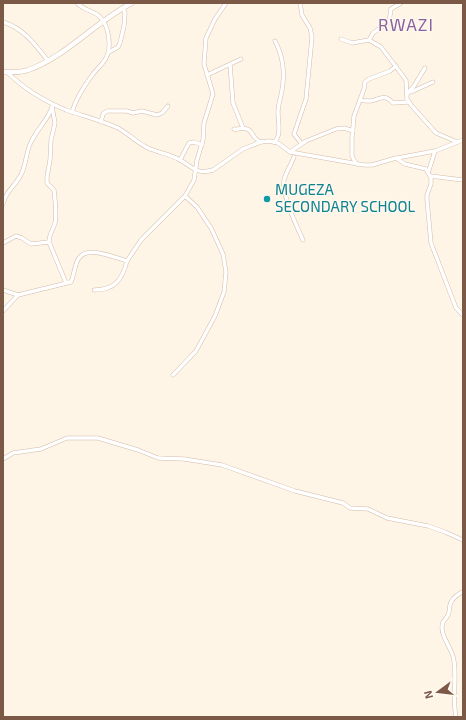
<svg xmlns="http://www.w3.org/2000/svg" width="466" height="720" viewBox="0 0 466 720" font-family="'Exo 2',sans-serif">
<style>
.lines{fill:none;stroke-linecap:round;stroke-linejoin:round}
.street-casing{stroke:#d3bbaa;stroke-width:4.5}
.secondary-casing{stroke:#d8bda9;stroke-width:5.5}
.street{stroke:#fff;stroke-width:3.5}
.secondary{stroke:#fff;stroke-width:4.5}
.culture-dot{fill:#0f9aa8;stroke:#fff8ef;stroke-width:1.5}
.labels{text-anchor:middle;stroke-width:3;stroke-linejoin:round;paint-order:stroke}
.culture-label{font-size:15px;fill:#0d838f;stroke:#fff8ef;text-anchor:start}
.quarter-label{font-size:17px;letter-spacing:1px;fill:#89639f;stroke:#fff8ef}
</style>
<rect width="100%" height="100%" fill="#fef5e6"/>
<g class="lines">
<g class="street-casing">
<g id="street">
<path d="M300,3L302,15L310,28L312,37L306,99L294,134L301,143"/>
<path d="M3,22C23,28 35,44 48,61"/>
<path d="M341,39L352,43L369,40L381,47L406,80L407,99L411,105L436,133L457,142"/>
<path d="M369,40L373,33L389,22L391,9L401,3"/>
<path d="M109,52L118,47L120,43L124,26L125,13L123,8"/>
<path d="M230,65L233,103L243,128"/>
<path d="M7,72C24,89 44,101 66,110C83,116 101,120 118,128C129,134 137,143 148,148C159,153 170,154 180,160C193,167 196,175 213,170L243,149L261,142L269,141L278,143L290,152L364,165H372L396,158L405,164L426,169L431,178V184L427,195V200L431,243L456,308L463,315"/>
<path d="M207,75L241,59"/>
<path d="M411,92L433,82"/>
<path d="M407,94L414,86L425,68"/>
<path d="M360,100C363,101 367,101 371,101C380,99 384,93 393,103L408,102"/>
<path d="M52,107L55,123L51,140L50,160L47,177V183L54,190C55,200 57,213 55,223C53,230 49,234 49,242L66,283"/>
<path d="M72,112C76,98 84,86 93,74C97,69 103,64 106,58C112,47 109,26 100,17C94,10 84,11 77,3"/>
<path d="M101,122L103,114L107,111H127L133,113L142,111L157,115L162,113L168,106"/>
<path d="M234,129C238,130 243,127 247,129C253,131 253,140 261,142"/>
<path d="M274,142C282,136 278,121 278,112C278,105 281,97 282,90C285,73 283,56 275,41"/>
<path d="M290,152L306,141L336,129L344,128L353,131"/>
<path d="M294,157C291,165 286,172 284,180C281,194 297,227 303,240"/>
<path d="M397,158L435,151L463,140"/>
<path d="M180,160L189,143L194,142L202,145"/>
<path d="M357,164L354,160L352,156V138L354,116L364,89L365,82L369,79L390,71L396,66"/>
<path d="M428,173L435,151"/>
<path d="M430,176L463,180"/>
<path d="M3,204C6,191 13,188 19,178C27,167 25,153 31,142C37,129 48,120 52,107"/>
<path d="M3,243L16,236L22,238L31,244L49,242"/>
<path d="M3,290L18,295L71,282C74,275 75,263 79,258C88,245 116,258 127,261L141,240L185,196L194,180L197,160L203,140L204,123L213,94L204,64L206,38L215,19L226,3"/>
<path d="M94,290C115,290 122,280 127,261"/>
<path d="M3,311L18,295"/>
<path d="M173,375L196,351L215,316L224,292L226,272L223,254L211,228L197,207L185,196"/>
<path d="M3,459L13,453L41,449L67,438H98L138,450L158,458L184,459L222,465L295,491L343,503L350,508L368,509L387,518L428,526L445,532L463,540"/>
<path d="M456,717C452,698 457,680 454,661C453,648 438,635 443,622C445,620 447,617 448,615C450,612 449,608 450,605C451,599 457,595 462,592"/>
</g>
</g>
<g class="secondary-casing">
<path id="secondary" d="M3,72C11,72 20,73 28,70C66,57 96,21 132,3"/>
</g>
<use href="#street" class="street"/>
<use href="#secondary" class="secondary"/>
</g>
<circle class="culture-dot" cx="267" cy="199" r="4"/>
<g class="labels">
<g class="culture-label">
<text x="275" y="195">MUGEZA<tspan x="275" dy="17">SECONDARY SCHOOL</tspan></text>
</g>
<g class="quarter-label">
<text x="406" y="31">RWAZI</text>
</g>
</g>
<rect width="466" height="720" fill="none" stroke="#7c5947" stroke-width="8"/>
<g transform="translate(438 692) rotate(255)" stroke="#fff8ef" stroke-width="3" paint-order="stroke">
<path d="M0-3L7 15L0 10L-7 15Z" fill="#7c5947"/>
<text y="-6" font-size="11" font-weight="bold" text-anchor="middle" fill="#7c5947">N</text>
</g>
</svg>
